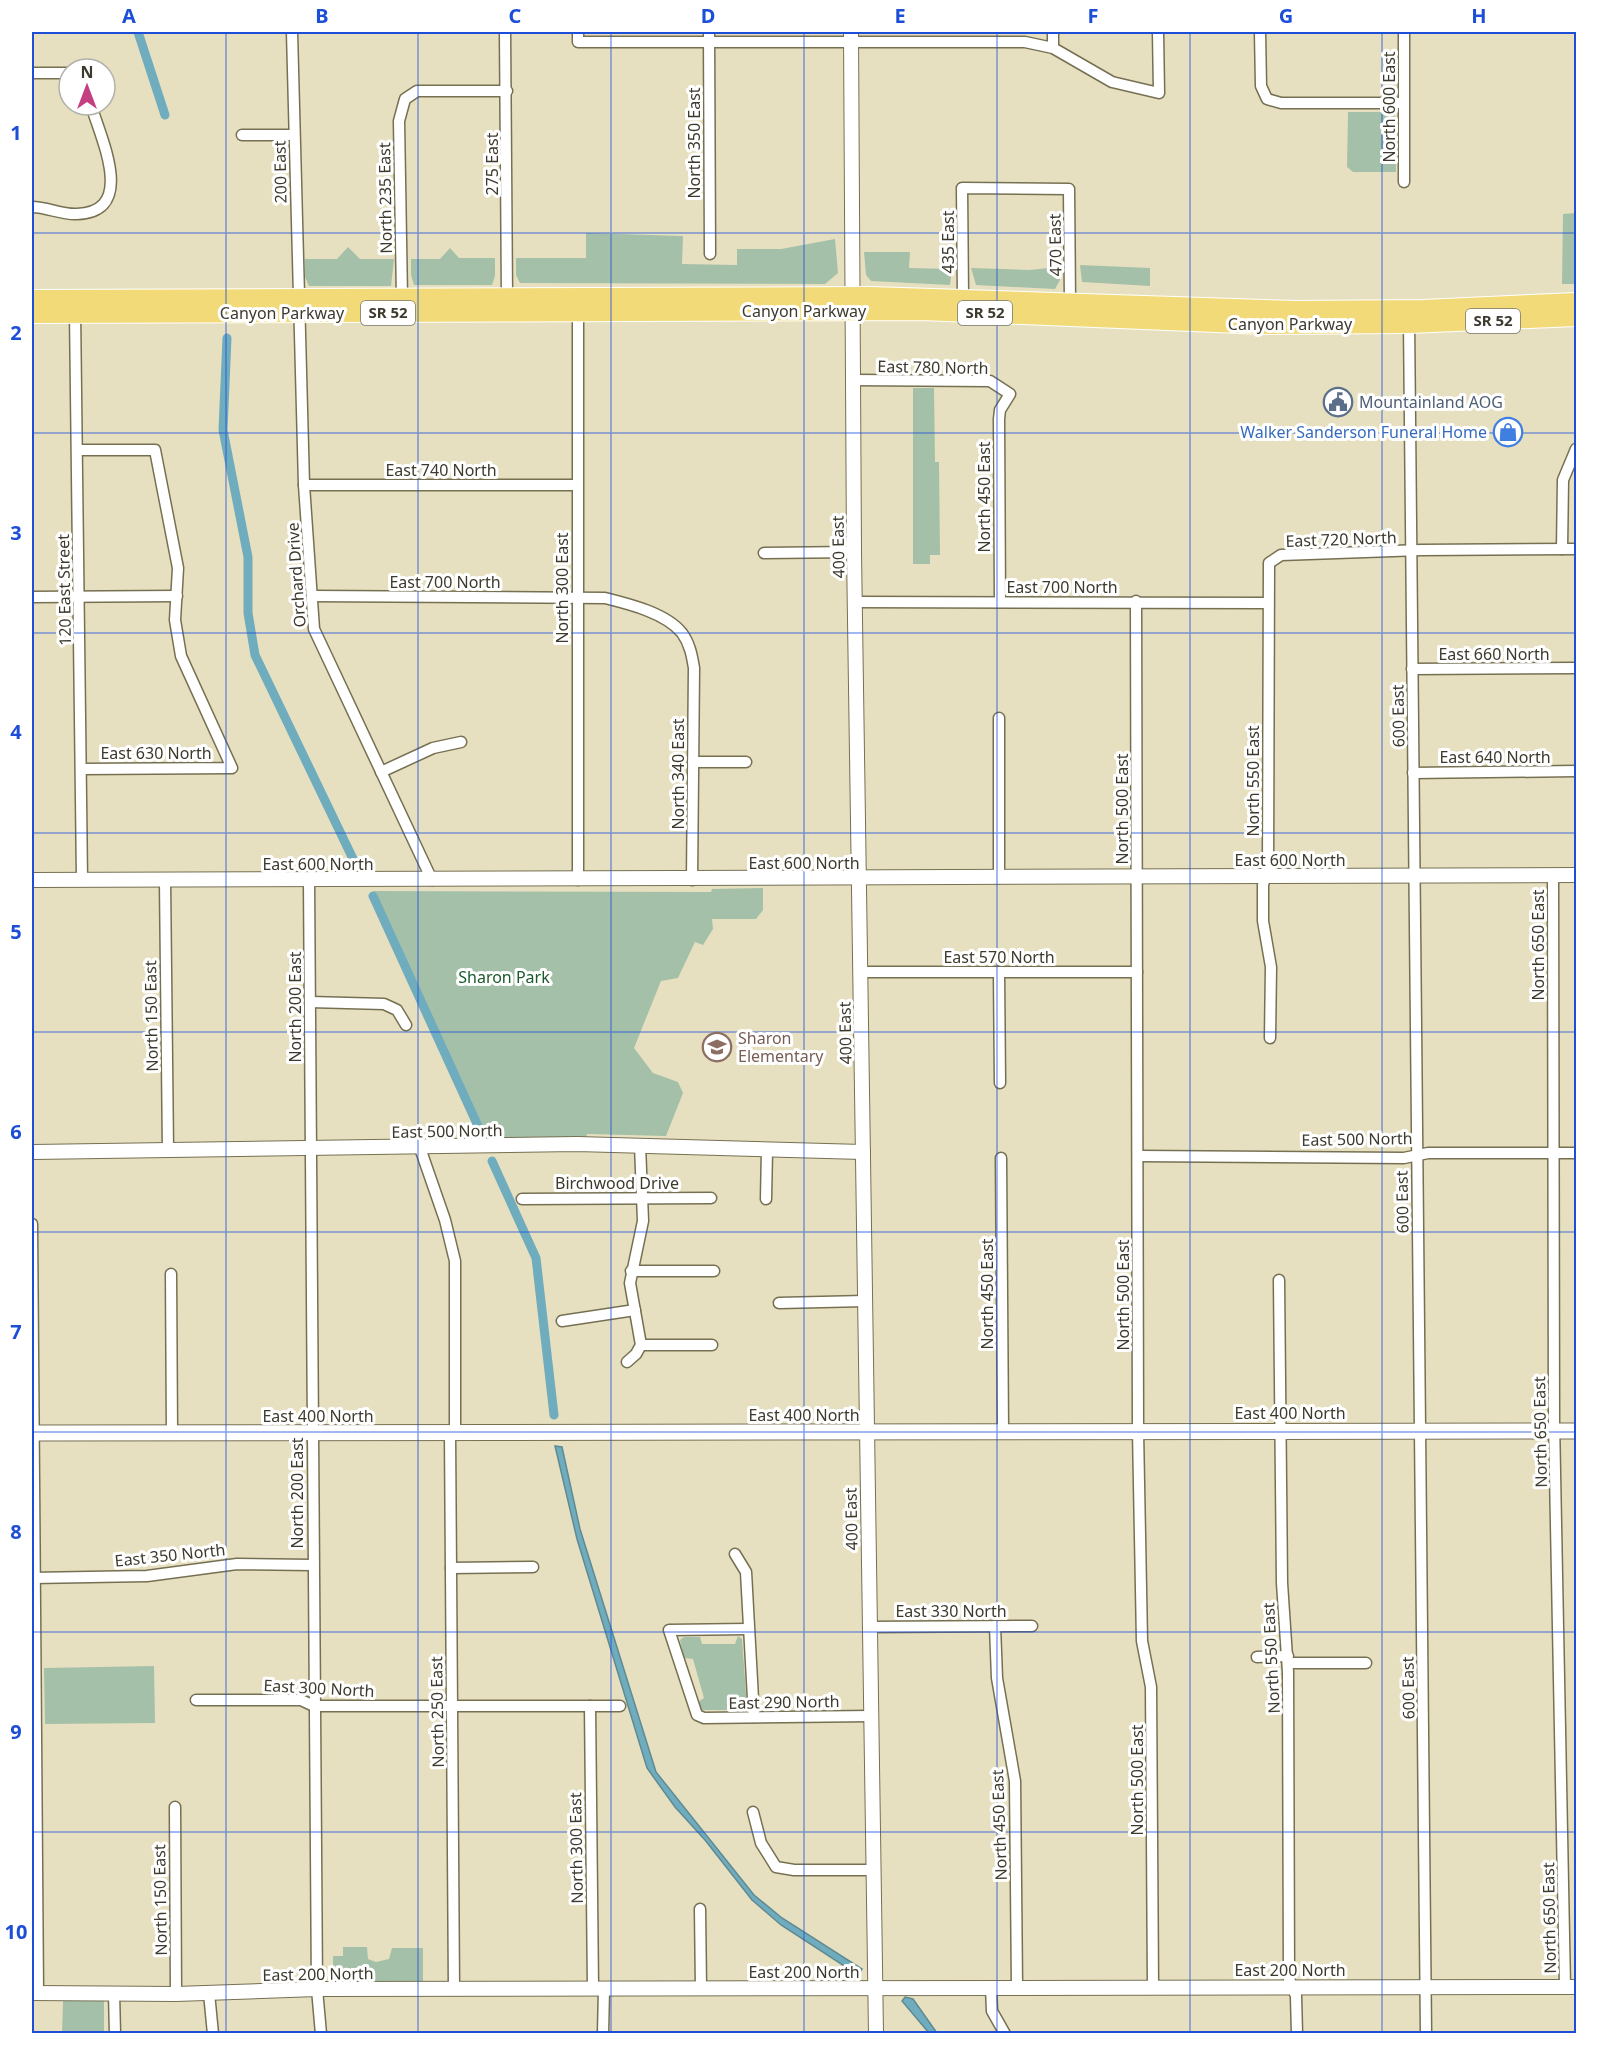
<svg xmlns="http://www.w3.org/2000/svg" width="1608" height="2065" viewBox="0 0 1608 2065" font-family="'Noto Sans',sans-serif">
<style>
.green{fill:#a4c0a8}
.water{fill:#6facbe;stroke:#608a92;stroke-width:1.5}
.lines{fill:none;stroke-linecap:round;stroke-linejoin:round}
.canal{stroke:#6facbe;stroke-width:9}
.minor-casing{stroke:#767053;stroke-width:13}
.tertiary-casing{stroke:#767053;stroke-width:16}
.secondary-casing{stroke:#767053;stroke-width:17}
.trunk-casing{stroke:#fff;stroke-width:20}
.minor{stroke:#fff;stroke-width:10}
.tertiary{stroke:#fff;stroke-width:14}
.secondary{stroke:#fff;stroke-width:15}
.trunk{stroke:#f3da78;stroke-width:18}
.grid{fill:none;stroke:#1d4ed8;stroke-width:1.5;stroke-opacity:0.55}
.labels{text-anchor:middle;stroke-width:6;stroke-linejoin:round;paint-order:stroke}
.shield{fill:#fff;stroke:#77756c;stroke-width:1.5}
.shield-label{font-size:15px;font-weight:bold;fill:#3d3a2d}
.street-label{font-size:16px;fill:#3d3a2d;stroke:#fff}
.service-label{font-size:16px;fill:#4e5e75;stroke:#fff;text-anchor:start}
.shop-label{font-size:16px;fill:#366cbe;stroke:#fff;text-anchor:end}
.park-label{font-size:16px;fill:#19592b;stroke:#fff}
.education-label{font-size:16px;fill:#785e54;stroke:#fff;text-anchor:start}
.neatline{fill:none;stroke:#1d4ed8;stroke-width:2}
.grid-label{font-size:20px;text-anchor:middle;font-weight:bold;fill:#1d4ed8}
</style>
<rect width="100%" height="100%" fill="#e7e0c0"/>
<g class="green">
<path d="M1348,112H1390L1395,114L1396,172H1353L1347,167Z"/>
<path d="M1576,213V284H1562L1563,214Z"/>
<path d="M586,233L683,236L682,264L737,265V249H781L835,239L838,273L825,284L520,283L516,275V258H586Z"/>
<path d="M348,247L360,259H394L391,286H309L305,277V259H337Z"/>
<path d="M450,248L459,258H495V276L492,285H414L411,275V259H440Z"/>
<path d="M864,252H910L909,268L952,269L950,285L871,281L866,275Z"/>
<path d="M1080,265L1150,268V286L1082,282Z"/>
<path d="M1059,267L1060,280L1055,289L976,285L971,268L1029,270Z"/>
<path d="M913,388H934L935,462H939L940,555H930V564H913Z"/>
<path d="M763,888V910L756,919H712L713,929L703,945L695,942L678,978L661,981L634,1048L653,1073L678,1082L683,1093L666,1136L587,1134L586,1139H488L373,891L711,892L712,889Z"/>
<path d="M738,1636L742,1639L747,1707L740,1710H702L698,1702L704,1698L693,1659L684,1658L680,1640L684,1637H700L702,1644H735Z"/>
<path d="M154,1666L155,1723L45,1724L44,1668Z"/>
<path d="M343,1947H367L368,1959L376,1962L389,1959L392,1948H423V1981L333,1982V1956H343Z"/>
<path d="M63,2001H104V2033H62Z"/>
</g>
<g class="water">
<path d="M555,1446L562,1447L580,1529L656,1772L754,1895L782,1918L862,1969L859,1974L851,1973L849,1969L781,1925L752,1900L705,1840L675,1807L647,1768L577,1539Z"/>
<path d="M905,1997L913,1999L937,2033H929L902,2001Z"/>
</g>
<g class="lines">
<g class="canal">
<path d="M138,32L165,115"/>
<path d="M227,338L223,430L248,557V613L255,655L355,863"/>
<path d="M373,896L483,1137"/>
<path d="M492,1161L536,1258L554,1415"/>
</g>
<g class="minor-casing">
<g id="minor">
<path d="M292,32L304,485L314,629L432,880"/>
<path d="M505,32L507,297"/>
<path d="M578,32V42H1025L1053,48L1112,82L1159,93L1158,32"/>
<path d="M709,32L710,254"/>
<path d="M1053,32V48"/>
<path d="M1260,32L1261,86L1267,99L1281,103H1403"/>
<path d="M1404,32V182"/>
<path d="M32,73H69"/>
<path d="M242,135H294"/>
<path d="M32,207C47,207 62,215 77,214C137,212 101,139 91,105"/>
<path d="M963,297L962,188L1069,189L1070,302"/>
<path d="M402,298L399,121L405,99L417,91H507"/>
<path d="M75,311L82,880"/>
<path d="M1409,321L1426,2034"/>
<path d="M852,380L990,381L1010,394L1000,410L999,419L1000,602"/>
<path d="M78,450H155L178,568L175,620L181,656L232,768L82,769"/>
<path d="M304,485H577"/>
<path d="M1562,549L1563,480L1576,449"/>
<path d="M764,553L854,552"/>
<path d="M312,596L605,598C629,604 666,613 682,633C690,644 692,656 694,668L692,880"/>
<path d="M32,597L177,596"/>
<path d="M1136,601L1138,1431L1142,1641L1151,1687L1153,1987"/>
<path d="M856,602L1268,603"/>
<path d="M1412,669L1576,668"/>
<path d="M693,762H746"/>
<path d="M381,772L433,748L461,742"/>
<path d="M1413,773L1576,771"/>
<path d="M1553,875L1554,1421L1565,1987"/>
<path d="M999,878V718"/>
<path d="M309,880L317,1989L321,2034"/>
<path d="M578,880V307"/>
<path d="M165,881L168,1151"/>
<path d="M860,972H1137"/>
<path d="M999,972L1000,1083"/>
<path d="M310,1002L384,1004L397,1010L406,1025"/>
<path d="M1270,1038L1271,967L1263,921V885L1268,867L1269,563L1281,555L1421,550L1576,549"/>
<path d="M420,1148L445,1220L455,1261V1434"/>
<path d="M1139,1156L1404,1158L1428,1153H1576"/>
<path d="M1001,1158L1003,1431"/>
<path d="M522,1199L711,1198"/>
<path d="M766,1199L767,1150"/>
<path d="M32,1224L38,1994"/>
<path d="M631,1271H714"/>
<path d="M171,1274L172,1434"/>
<path d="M1279,1280L1282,1583L1288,1672L1289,1979L1296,1996L1297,2034"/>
<path d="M779,1303L865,1301"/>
<path d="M562,1321L635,1310"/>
<path d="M641,1345H712"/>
<path d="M627,1362L636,1354L641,1345L630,1283L643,1221L640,1145"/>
<path d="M450,1434L454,1989"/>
<path d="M735,1554L746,1572L754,1717"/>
<path d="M451,1568L533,1567"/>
<path d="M32,1578L147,1576L237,1564L312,1565"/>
<path d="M995,1626L997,1678L1015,1781L1017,1987"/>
<path d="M869,1627L1032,1626"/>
<path d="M748,1629L669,1630L697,1715L704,1718L871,1716"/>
<path d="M1257,1657L1288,1656"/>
<path d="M1288,1663H1366"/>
<path d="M196,1700H301L314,1706H620"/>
<path d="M590,1706L593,1989"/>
<path d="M175,1807L176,1994"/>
<path d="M753,1812L761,1843L776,1867L794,1870H873"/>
<path d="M700,1909L701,1989"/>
<path d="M991,1987L992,2011L1005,2034"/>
<path d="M114,1993L115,2034"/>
<path d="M209,1993L213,2034"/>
<path d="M603,2034L604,1989"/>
</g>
</g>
<g class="tertiary-casing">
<g id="tertiary">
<path d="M851,32L854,552L876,2034"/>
<path d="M32,880L1576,875"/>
<path d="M32,1152L577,1144L863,1152"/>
<path d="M32,1993L176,1994L317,1989L1576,1987"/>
</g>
</g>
<g class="secondary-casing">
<path id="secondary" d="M32,1433L1576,1431"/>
</g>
<g class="trunk-casing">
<g id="trunk">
<path d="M32,299L871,296L1296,310L1423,309L1576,302"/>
<path d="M32,314L922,311L1264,325L1409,324L1576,317"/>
</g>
</g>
<use href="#minor" class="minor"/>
<use href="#tertiary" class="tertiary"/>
<use href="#secondary" class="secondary"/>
<use href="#trunk" class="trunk"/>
</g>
<path class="grid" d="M226,32V2034M418,32V2034M611,32V2034M804,32V2034M997,32V2034M1190,32V2034M1382,32V2034M32,233H1576M32,433H1576M32,633H1576M32,833H1576M32,1032H1576M32,1232H1576M32,1432H1576M32,1632H1576M32,1832H1576"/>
<defs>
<g id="civic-ring" transform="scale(1.5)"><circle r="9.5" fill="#fff" stroke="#5c6f8a" stroke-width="1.5"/><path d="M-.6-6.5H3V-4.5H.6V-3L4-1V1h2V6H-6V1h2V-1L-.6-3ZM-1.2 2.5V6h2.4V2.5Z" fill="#5c6f8a"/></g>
<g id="shop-ring" transform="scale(1.5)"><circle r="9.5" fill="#fff" stroke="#3f7fe0" stroke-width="1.5"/><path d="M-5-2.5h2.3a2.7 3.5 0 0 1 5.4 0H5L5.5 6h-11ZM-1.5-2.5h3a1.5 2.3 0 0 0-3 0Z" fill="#3f7fe0"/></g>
<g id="school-ring" transform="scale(1.5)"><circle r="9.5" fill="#fff" stroke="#8d6e63" stroke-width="1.5"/><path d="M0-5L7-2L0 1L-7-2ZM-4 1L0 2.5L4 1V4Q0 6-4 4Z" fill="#8d6e63"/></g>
</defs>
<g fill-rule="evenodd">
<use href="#civic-ring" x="1338" y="402"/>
<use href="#shop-ring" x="1508" y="432"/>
<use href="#school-ring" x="717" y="1047"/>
</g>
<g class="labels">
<g class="shield">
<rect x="361" y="301" width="54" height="24" rx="4.5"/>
<rect x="958" y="301" width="54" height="24" rx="4.5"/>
<rect x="1466" y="309" width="54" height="24" rx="4.5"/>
</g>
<g class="shield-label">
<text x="388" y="318">SR 52</text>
<text x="985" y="318">SR 52</text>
<text x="1493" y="326">SR 52</text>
</g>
<g class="street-label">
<text transform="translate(1389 107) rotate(-90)" y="6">North 600 East</text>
<text transform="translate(694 143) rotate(-90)" y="6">North 350 East</text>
<text transform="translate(492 164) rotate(-90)" y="6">275 East</text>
<text transform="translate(280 172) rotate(-91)" y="6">200 East</text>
<text transform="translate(385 198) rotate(-91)" y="6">North 235 East</text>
<text transform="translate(948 242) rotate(-90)" y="6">435 East</text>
<text transform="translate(1055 245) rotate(-91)" y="6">470 East</text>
<text x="804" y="317">Canyon Parkway</text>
<text x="282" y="319">Canyon Parkway</text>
<text x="1290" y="330">Canyon Parkway</text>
<text transform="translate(933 367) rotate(1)" y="6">East 780 North</text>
<text x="441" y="476">East 740 North</text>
<text transform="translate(984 497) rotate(-90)" y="6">North 450 East</text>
<text transform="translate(1341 539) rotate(-2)" y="6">East 720 North</text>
<text transform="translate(838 547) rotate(-91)" y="6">400 East</text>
<text transform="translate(296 575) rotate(-94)" y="6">Orchard Drive</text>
<text x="445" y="588">East 700 North</text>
<text x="1062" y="593">East 700 North</text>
<text transform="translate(562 588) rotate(-90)" y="6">North 300 East</text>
<text transform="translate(64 590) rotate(-91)" y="6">120 East Street</text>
<text x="1494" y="660">East 660 North</text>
<text transform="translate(1398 716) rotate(-91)" y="6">600 East</text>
<text x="156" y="759">East 630 North</text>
<text x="1495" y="763">East 640 North</text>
<text transform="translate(678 774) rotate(-90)" y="6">North 340 East</text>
<text transform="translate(1253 781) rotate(-90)" y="6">North 550 East</text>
<text transform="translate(1122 809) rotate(-90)" y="6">North 500 East</text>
<text x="1290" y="866">East 600 North</text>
<text x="804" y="869">East 600 North</text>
<text x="318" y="870">East 600 North</text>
<text transform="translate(1538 945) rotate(-90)" y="6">North 650 East</text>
<text x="999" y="963">East 570 North</text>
<text transform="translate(295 1007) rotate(-90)" y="6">North 200 East</text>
<text transform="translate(151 1016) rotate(-91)" y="6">North 150 East</text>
<text transform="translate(845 1033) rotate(-91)" y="6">400 East</text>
<text transform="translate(447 1131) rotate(-1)" y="6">East 500 North</text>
<text transform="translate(1357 1139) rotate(-1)" y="6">East 500 North</text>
<text x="617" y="1189">Birchwood Drive</text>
<text transform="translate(1402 1202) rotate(-91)" y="6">600 East</text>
<text transform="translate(987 1294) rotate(-90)" y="6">North 450 East</text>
<text transform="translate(1123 1295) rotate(-90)" y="6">North 500 East</text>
<text x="1290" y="1419">East 400 North</text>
<text x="804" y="1421">East 400 North</text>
<text x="318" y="1422">East 400 North</text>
<text transform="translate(1540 1432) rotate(-91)" y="6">North 650 East</text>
<text transform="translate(297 1493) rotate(-90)" y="6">North 200 East</text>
<text transform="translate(851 1519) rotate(-91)" y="6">400 East</text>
<text transform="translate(170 1555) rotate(-6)" y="6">East 350 North</text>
<text x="951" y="1617">East 330 North</text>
<text transform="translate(1271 1658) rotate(-93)" y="6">North 550 East</text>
<text transform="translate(319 1688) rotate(3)" y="6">East 300 North</text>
<text transform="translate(1408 1688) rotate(-91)" y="6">600 East</text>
<text transform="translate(784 1702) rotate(-1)" y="6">East 290 North</text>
<text transform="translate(437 1712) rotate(-91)" y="6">North 250 East</text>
<text transform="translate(1137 1780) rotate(-90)" y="6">North 500 East</text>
<text transform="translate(999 1825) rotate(-92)" y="6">North 450 East</text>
<text transform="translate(576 1848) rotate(-91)" y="6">North 300 East</text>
<text transform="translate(160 1900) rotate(-91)" y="6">North 150 East</text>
<text transform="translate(1549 1918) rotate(-91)" y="6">North 650 East</text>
<text x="1290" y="1976">East 200 North</text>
<text x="804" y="1978">East 200 North</text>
<text transform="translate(318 1974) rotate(-1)" y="6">East 200 North</text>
</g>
<g class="service-label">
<text x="1359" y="408">Mountainland AOG</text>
</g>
<g class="shop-label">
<text x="1487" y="438">Walker Sanderson Funeral Home</text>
</g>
<g class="park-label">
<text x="504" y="983">Sharon Park</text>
</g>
<g class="education-label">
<text x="738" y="1044">Sharon<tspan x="738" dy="18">Elementary</tspan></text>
</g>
</g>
<rect width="1608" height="2065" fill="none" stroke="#ffffff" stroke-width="66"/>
<g transform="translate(87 87)"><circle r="28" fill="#ffffff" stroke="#b1b0ab" stroke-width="1.5"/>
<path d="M0-4.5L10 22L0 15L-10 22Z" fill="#c43f81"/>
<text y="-9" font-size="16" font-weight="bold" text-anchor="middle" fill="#3d3a2d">N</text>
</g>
<rect x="33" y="33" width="1542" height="1999" class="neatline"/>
<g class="grid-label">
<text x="129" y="23">A</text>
<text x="322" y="23">B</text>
<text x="515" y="23">C</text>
<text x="708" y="23">D</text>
<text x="900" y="23">E</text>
<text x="1093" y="23">F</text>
<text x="1286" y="23">G</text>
<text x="1479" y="23">H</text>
<text x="16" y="140">1</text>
<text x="16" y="340">2</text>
<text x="16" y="540">3</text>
<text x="16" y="739">4</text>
<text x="16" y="939">5</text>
<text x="16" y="1139">6</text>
<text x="16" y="1339">7</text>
<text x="16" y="1539">8</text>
<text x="16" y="1739">9</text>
<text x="16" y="1939">10</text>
</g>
</svg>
